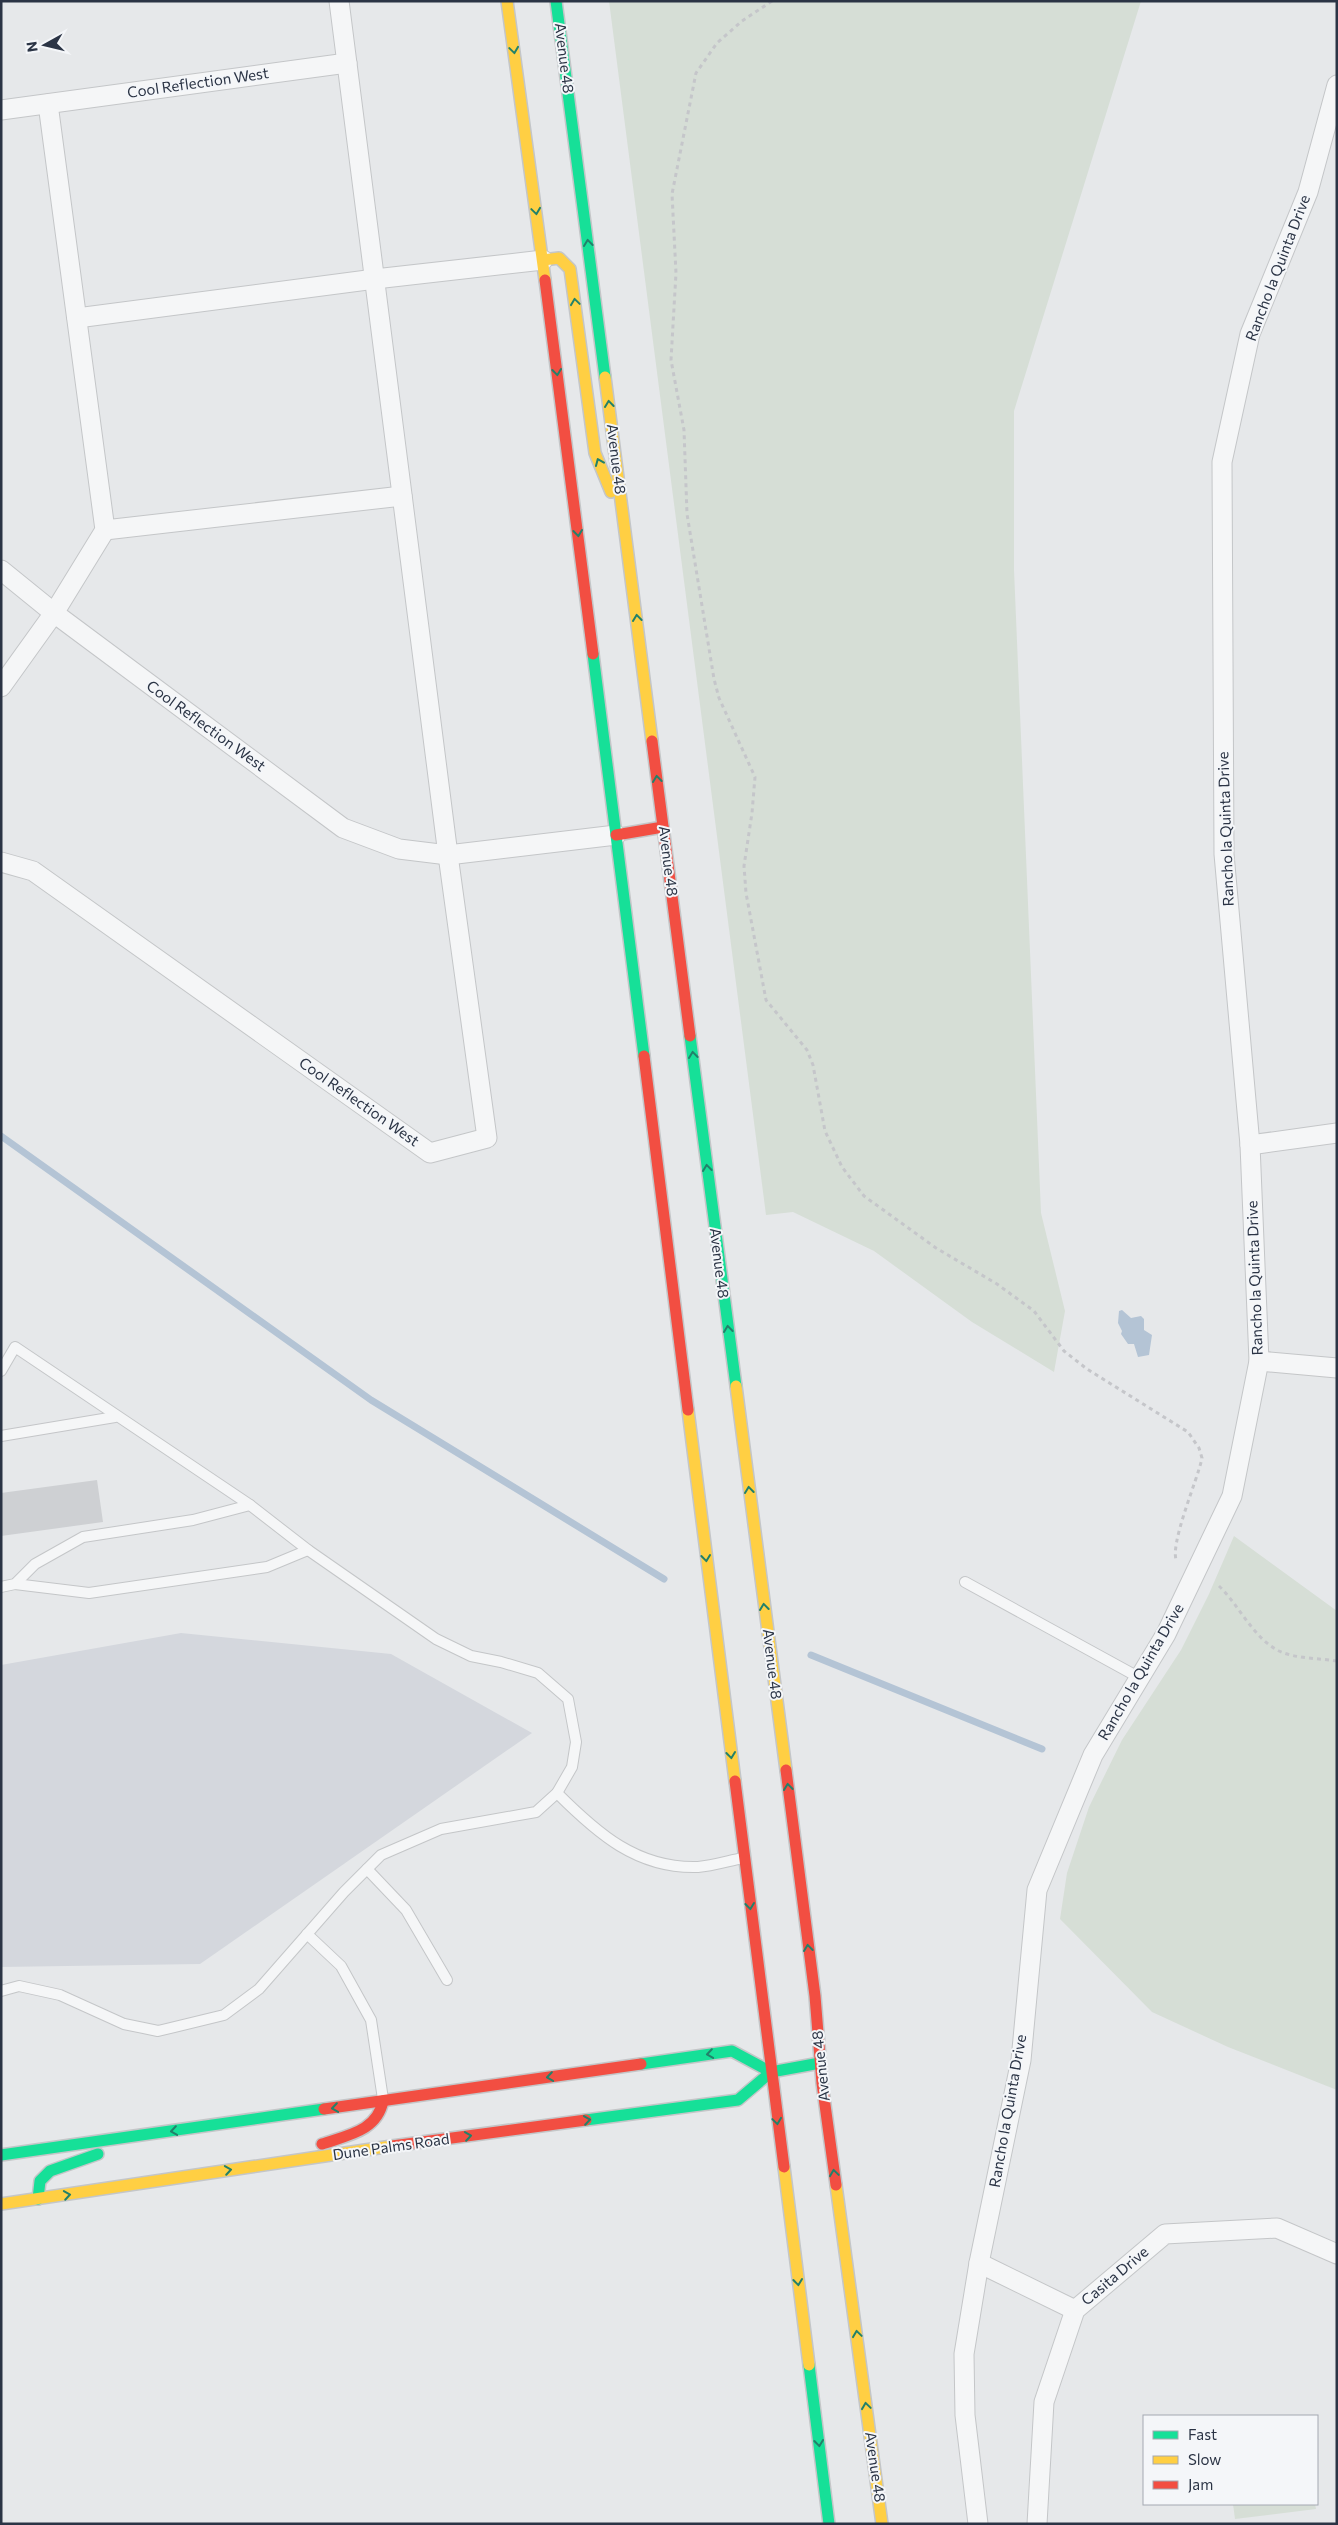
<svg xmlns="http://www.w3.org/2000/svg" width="1338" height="2525" viewBox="0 0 1338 2525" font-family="Commissioner,sans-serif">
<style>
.built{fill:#d4d7dd}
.green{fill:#d6ded6}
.water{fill:#b4c4d5}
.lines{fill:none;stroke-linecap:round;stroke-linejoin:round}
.stream{stroke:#b4c4d5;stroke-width:7}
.building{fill:#ced0d3}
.lane-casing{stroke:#c4c6c8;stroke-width:12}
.street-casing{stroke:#c4c6c8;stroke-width:21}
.fast-casing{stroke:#c4c6c8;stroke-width:14}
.slow-casing{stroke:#c4c6c8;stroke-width:14}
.jam-casing{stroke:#c4c6c8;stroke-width:14}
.path{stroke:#c5c6ca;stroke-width:3;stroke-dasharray:4 4;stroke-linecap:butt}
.lane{stroke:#f5f6f7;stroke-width:10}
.street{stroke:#f5f6f7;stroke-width:19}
.fast{stroke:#16e098;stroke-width:11}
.slow{stroke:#ffcf43;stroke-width:11}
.jam{stroke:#f24e42;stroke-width:11}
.oneway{stroke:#22816a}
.labels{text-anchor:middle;stroke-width:4;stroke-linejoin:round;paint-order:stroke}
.street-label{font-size:15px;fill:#2b3445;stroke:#f4f6f9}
</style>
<rect width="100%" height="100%" fill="#e6e8ea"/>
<path class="built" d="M181,1633L391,1654L532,1733L200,1964L1,1967V1665Z"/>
<g class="green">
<path d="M609,1H1141L1014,411V570L1041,1213L1065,1311L1054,1372L972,1322L874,1251L793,1212L766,1215Z"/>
<path d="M1234,1536L1337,1611V2090L1228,2047L1152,2012L1060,1919L1067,1873L1089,1807L1122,1740L1181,1650L1209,1594Z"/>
<path d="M1233,2504H1315L1316,2509L1235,2519Z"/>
</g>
<path class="water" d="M1122,1310L1131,1318L1141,1316L1144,1319V1330L1152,1335L1149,1355L1138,1357L1134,1344H1128L1121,1334L1122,1331L1118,1323L1119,1311Z"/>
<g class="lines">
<g class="stream">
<path d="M1,1136L371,1400L664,1579"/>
<path d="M811,1655L1042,1749"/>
</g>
</g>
<path class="building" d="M97,1480L103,1522L1,1536V1493Z"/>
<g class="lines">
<g class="lane-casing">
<g id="lane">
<path d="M1,1371L15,1347L250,1505L308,1550L436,1639L471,1656L501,1662L538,1673L568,1699L576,1742L572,1767L557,1793L536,1812L441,1829L381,1855L344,1892L259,1989L224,2015L158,2031L124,2024L60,1995L19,1986L1,1991"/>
<path d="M1,1436L115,1417"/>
<path d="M965,1582L1140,1678"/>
<path d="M15,1584L89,1593L267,1567L308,1550"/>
<path d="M1,1587L15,1584L35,1564L83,1537L193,1520L250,1505"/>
<path d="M557,1793C597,1833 637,1869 698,1867C712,1866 728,1861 743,1858"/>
<path d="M367,1869L406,1910L447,1980"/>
<path d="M307,1934L341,1966L371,2020L383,2099"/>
</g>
</g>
<g class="street-casing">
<g id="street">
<path d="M1,110L347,63"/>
<path d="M77,318L375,279L543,260"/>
<path d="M105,530L402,496"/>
<path d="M1,570L54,613L343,828L399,849L448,855L616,835"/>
<path d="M1,687L54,613L105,530L48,104"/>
<path d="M1,862L33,871L430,1153L487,1138L448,855L339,1"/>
<path d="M1250,1145L1337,1133"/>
<path d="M1259,1361L1337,1368"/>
<path d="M979,2263L1075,2310"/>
<path d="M978,2524L965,2415L964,2354L979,2263L1021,2060L1037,1890L1093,1755L1166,1634L1232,1496L1259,1361L1250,1145L1224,854L1222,462L1250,334L1308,192L1337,85"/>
<path d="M1037,2524L1044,2402L1075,2310L1165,2234L1277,2228L1337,2254"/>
</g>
</g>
<g class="fast-casing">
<g id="fast">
<path d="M556,1L605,377"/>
<path d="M593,654L644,1056"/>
<path d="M690,1036L736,1386"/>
<path d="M641,2064L732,2051L771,2072"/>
<path d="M586,2120L738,2100L771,2072L820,2063"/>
<path d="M1,2155L324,2109"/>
<path d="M38,2199L40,2181L50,2171L98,2154"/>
<path d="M809,2365L829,2524"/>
</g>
</g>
<g class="slow-casing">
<g id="slow">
<path d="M507,1L545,280"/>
<path d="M543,260L559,258L570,269L595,453L611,492"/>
<path d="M605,377L652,741"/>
<path d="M736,1386L786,1770"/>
<path d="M688,1410L735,1781"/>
<path d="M784,2167L809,2365"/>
<path d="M836,2185L882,2524"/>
<path d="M1,2204L392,2146"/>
</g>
</g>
<g class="jam-casing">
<g id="jam">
<path d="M545,280L593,654"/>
<path d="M652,741L690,1036"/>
<path d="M616,835L663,827"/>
<path d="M644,1056L688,1410"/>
<path d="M786,1770L815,1996L822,2083L836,2185"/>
<path d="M735,1781L784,2167"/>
<path d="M324,2109L641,2064"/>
<path d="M322,2144C348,2135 377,2131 383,2101"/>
<path d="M392,2146L586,2120"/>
</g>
</g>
<g class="path">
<path d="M772,1L742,21L717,43L696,73L672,194L676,273L671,360L684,430L687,514L714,679L719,698L755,777L752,813L744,866L746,893L766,1000L807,1050L813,1065L825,1131L842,1167L864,1196L936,1248L997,1284L1034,1311L1064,1351L1087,1369L1188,1432L1199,1448L1202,1458C1198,1479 1168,1547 1177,1562"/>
<path d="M1219,1586C1239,1605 1253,1638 1279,1651C1296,1659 1319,1658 1337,1661"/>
</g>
<use href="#lane" class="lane"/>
<use href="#street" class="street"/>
<use href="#fast" class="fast"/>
<use href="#slow" class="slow"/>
<use href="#jam" class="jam"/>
</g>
<defs><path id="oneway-chevron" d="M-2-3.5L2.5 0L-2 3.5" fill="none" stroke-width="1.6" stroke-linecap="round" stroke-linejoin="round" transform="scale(1.25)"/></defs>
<g class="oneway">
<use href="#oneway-chevron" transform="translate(514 50) rotate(82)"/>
<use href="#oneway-chevron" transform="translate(536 211) rotate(82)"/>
<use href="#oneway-chevron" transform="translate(588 243) rotate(-97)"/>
<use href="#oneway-chevron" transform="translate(575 302) rotate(-98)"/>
<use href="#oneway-chevron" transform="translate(557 372) rotate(83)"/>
<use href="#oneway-chevron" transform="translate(609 404) rotate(-97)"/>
<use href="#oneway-chevron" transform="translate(599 462) rotate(-113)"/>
<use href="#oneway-chevron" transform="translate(578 533) rotate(83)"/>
<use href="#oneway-chevron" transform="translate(637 618) rotate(-97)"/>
<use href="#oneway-chevron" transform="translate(657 779) rotate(-97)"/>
<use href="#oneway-chevron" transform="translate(693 1055) rotate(-97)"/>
<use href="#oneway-chevron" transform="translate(707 1168) rotate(-97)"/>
<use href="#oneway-chevron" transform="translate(728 1329) rotate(-97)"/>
<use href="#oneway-chevron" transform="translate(749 1490) rotate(-97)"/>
<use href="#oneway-chevron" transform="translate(706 1558) rotate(83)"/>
<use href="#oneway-chevron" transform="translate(764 1607) rotate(-97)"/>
<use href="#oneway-chevron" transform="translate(731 1755) rotate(83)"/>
<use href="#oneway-chevron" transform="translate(788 1787) rotate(-97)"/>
<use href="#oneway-chevron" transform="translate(750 1906) rotate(83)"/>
<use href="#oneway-chevron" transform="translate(808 1948) rotate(-97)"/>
<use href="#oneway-chevron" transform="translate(710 2054) rotate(172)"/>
<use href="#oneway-chevron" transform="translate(550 2077) rotate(172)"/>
<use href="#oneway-chevron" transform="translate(335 2108) rotate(172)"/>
<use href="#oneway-chevron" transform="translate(587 2120) rotate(-8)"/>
<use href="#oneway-chevron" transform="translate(777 2121) rotate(82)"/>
<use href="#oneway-chevron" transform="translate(174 2131) rotate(172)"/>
<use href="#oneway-chevron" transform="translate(468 2136) rotate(-8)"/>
<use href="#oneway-chevron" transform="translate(228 2170) rotate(-9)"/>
<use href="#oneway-chevron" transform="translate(834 2173) rotate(-98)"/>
<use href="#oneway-chevron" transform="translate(67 2195) rotate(-9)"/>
<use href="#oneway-chevron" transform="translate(798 2282) rotate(83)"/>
<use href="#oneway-chevron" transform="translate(857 2334) rotate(-98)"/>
<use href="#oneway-chevron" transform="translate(866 2406) rotate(-98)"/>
<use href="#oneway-chevron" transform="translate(819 2443) rotate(83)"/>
</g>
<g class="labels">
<g class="street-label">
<text transform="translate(564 58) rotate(83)" y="5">Avenue 48</text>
<text transform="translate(198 83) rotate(-8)" y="5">Cool Reflection West</text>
<text transform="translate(1278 268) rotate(-69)" y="5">Rancho la Quinta Drive</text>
<text transform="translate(616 459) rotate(83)" y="5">Avenue 48</text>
<text transform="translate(206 726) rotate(36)" y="5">Cool Reflection West</text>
<text transform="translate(1226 829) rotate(-92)" y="5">Rancho la Quinta Drive</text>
<text transform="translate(668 861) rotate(83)" y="5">Avenue 48</text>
<text transform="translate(359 1102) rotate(35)" y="5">Cool Reflection West</text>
<text transform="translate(719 1263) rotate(83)" y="5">Avenue 48</text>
<text transform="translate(1255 1278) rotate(-92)" y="5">Rancho la Quinta Drive</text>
<text transform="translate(772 1664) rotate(83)" y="5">Avenue 48</text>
<text transform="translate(1141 1672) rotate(-60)" y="5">Rancho la Quinta Drive</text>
<text transform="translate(821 2066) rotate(-96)" y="5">Avenue 48</text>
<text transform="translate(1008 2111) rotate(-80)" y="5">Rancho la Quinta Drive</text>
<text transform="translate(391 2147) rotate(-8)" y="5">Dune Palms Road</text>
<text transform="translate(1115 2276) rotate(-40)" y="5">Casita Drive</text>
<text transform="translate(875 2467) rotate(82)" y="5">Avenue 48</text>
</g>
</g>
<rect width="1338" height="2525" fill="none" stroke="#2b3445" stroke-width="5"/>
<rect x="1143" y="2415" width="175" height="90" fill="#f4f6f9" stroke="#a4a8b1"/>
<rect x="1153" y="2431" width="25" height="8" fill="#16e098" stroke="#a4a8b1"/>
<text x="1188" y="2440" font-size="15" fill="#2b3445">Fast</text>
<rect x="1153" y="2456" width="25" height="8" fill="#ffcf43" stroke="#a4a8b1"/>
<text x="1188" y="2465" font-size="15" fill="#2b3445">Slow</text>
<rect x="1153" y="2481" width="25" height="8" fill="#f24e42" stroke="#a4a8b1"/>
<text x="1188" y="2490" font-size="15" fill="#2b3445">Jam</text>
<g transform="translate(45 45) rotate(262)" stroke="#f4f6f9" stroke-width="4" paint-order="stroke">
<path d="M0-4L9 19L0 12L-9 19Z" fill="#2b3445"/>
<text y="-8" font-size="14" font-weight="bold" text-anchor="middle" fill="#2b3445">N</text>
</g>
</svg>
